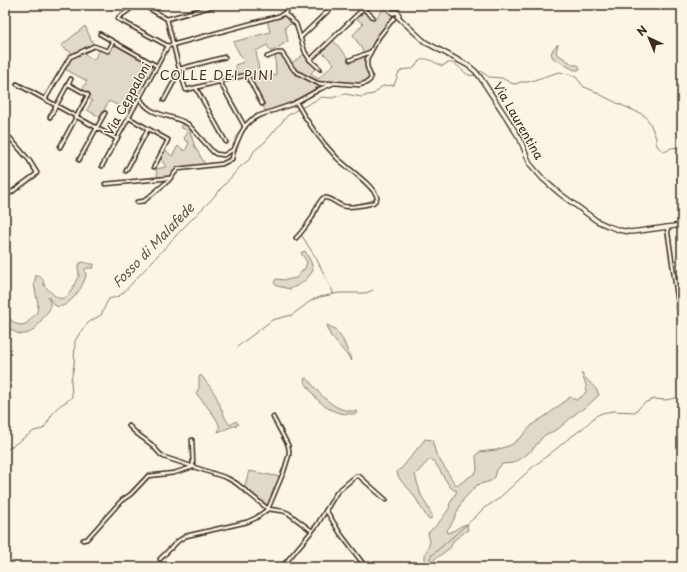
<svg xmlns="http://www.w3.org/2000/svg" width="687" height="572" viewBox="0 0 687 572" font-family="'Playpen Sans',sans-serif">
<style>
.green{fill:#e0d8c8;stroke:#8e8173}
.lines{fill:none;stroke-linecap:round;stroke-linejoin:round}
.stream{stroke:#85796b;stroke-width:1}
.minor-casing{stroke:#3b2a1e;stroke-width:5.5}
.major-casing{stroke:#3b2a1e;stroke-width:6}
.minor{stroke:#fcf5e5;stroke-width:2.5}
.major{stroke:#fcf5e5;stroke-width:3.5}
.labels{text-anchor:middle;stroke-width:3;stroke-linejoin:round;paint-order:stroke}
.street-label{font-size:12px;fill:#3b2a1e;stroke:#fcf5e5}
.neighbourhood-label{font-size:13px;letter-spacing:1px;fill:#3b2a1e;stroke:#fcf5e5}
.water-label{font-size:13px;font-style:italic;fill:#605144;stroke:#fcf5e5}
</style>
<rect width="100%" height="100%" fill="#fcf5e5"/>
<filter id="ink" filterUnits="userSpaceOnUse"><feTurbulence type="fractalNoise" baseFrequency=".025" numOctaves="2"/><feDisplacementMap in="SourceGraphic" scale="8" xChannelSelector="R" yChannelSelector="G"/><feConvolveMatrix kernelMatrix="1 2 1 2 8 2 1 2 1" color-interpolation-filters="sRGB"/></filter>
<g filter="url(#ink)">
<g class="green">
<path d="M386,6L393,13L397,12V18H394L365,61L371,75L370,81L361,84L334,83L296,102L266,112L248,77L246,76L238,77L235,65L244,62L233,42L270,32L267,20L284,13L295,22L285,27L288,41L271,52L267,45L256,51L260,77L276,75L275,54L281,53L290,64L306,53L317,67L311,73L318,79L334,64L320,50L332,39L350,60L365,54L353,35L363,24L355,17L363,9L376,18Z"/>
<path d="M85,26L94,46L82,52L94,60L100,49L106,51L113,42L157,66L132,112L109,101L100,117L87,110L92,101L81,91L87,81L63,68L72,53L61,46Z"/>
<path d="M558,44L556,52L557,54L574,65H578L579,66L580,69L578,70H574L553,58L551,54L553,49Z"/>
<path d="M184,122L192,128L190,132L195,147L206,166L178,169L170,178L158,179L156,169L166,167L160,157L164,149L172,156L178,146L185,151L189,143L184,139L188,131L180,127Z"/>
<path d="M305,251L311,262L313,270C307,281 301,284 290,289L277,286L274,283L276,279L286,280L296,278L305,268L307,262L301,253L302,252Z"/>
<path d="M83,262L90,264H94V267L93,268H87L85,269V272L86,274C86,283 68,311 56,306C52,304 50,299 48,296C49,300 51,304 50,308C49,311 46,314 44,316C39,324 32,336 20,334C14,333 9,328 5,324V315L16,324L21,325L26,324L37,312L38,304L34,284L36,275C41,277 44,279 44,285C52,293 61,307 71,291C74,286 75,281 79,276L78,266L80,263Z"/>
<path d="M327,325L335,329L343,340L352,361L330,335Z"/>
<path d="M581,373L596,389L599,395L584,409L579,411L558,429L545,435L541,439L533,449L526,455L513,463L502,464L497,470L495,477L491,481L477,485L463,500L451,525L447,530L448,533C455,531 460,525 467,524L468,530L454,540L450,548L435,559L429,567H425V553L428,548L430,542L428,533C437,525 444,517 450,507L449,505L457,491L454,490L450,487L434,461L430,459L415,475L421,495L432,515V518L428,519C423,511 418,502 413,494C408,487 397,480 397,471L402,468L425,439L432,440L436,454L455,484L458,485L475,473L477,470L476,456L479,452L496,450L511,445L521,437L533,424L547,415L570,397L573,399H574L576,400C591,392 587,387 581,373Z"/>
<path d="M201,375C206,382 213,390 216,396C221,406 223,417 230,425L236,421L239,424L218,432C219,429 220,428 219,425C218,418 201,400 196,393L199,388V377Z"/>
<path d="M305,378H307C319,393 334,413 356,411L357,412L356,414C349,414 340,414 334,411C320,406 311,392 304,380Z"/>
<path d="M249,471L281,477L267,507L244,488Z"/>
</g>
<g class="lines">
<g class="stream">
<path d="M404,7V5"/>
<path d="M478,73L481,71L489,77L502,78L511,83L515,84L521,82H528L559,72L568,74L576,77L584,87L592,90L599,94L619,104L644,115L650,123L656,138V143L658,147L663,151H667L671,148L682,147"/>
<path d="M301,108L322,97L332,98L345,94L362,97L368,95L374,94L380,88L383,86L394,85C397,80 397,72 402,70C406,69 410,69 413,69C424,53 427,59 442,66C444,65 446,64 448,63C460,61 463,79 476,75"/>
<path d="M302,236L316,258L333,292V294"/>
<path d="M237,347L272,320L292,315L312,300L320,297L339,293H366L373,290"/>
<path d="M5,451L34,431L43,429C48,423 51,415 56,409C61,404 67,402 72,397L71,380L74,365L75,341L81,331L89,322L101,315L107,302L109,299L119,296L123,293L183,228L211,200L241,166L250,159L254,151L266,141L287,116L298,109"/>
<path d="M428,567L431,556L474,518L484,508L497,500L534,466L556,449L568,439L582,429L596,416L602,413L613,411L635,412L644,403L654,399L665,400L676,398L682,399"/>
</g>
<g class="minor-casing">
<g id="minor">
<path d="M143,5L167,19L217,5"/>
<path d="M359,5L373,17"/>
<path d="M129,10L119,17L118,19L168,46"/>
<path d="M284,13L296,24L305,52L310,60L320,69"/>
<path d="M167,19L180,72L186,90L246,75L248,77L262,104"/>
<path d="M100,34L157,66"/>
<path d="M300,38L334,5"/>
<path d="M267,57L277,53H282L294,70L298,73L317,83L322,84L330,83"/>
<path d="M310,60L363,9"/>
<path d="M350,60L370,52"/>
<path d="M179,69L225,57"/>
<path d="M220,82L245,127"/>
<path d="M17,84L117,139"/>
<path d="M68,84L71,79"/>
<path d="M196,88L226,142"/>
<path d="M140,98C149,117 172,114 188,124L213,152L216,154L224,155L234,149L241,133L245,126L251,120L258,116L293,104L320,89L334,83L359,85L366,83L370,80L371,77L367,66V59L379,37L394,18"/>
<path d="M45,99L70,57L94,46L108,51L113,42"/>
<path d="M164,100L179,72"/>
<path d="M296,102C308,124 320,140 337,158C346,167 373,185 377,197C376,200 377,200 374,202C370,205 348,208 343,206C336,204 330,196 323,198C317,204 315,211 312,218C307,225 302,232 296,238"/>
<path d="M50,117L68,84L88,95L60,147"/>
<path d="M129,118L168,140L154,167"/>
<path d="M79,160L105,113"/>
<path d="M102,166L168,46L279,16L283,14L293,5"/>
<path d="M126,171L148,129"/>
<path d="M105,184L170,178"/>
<path d="M5,197L35,175L37,173L29,160L10,138"/>
<path d="M137,202L144,201L168,181L178,169L222,164L232,159L234,149"/>
<path d="M667,227L682,330"/>
<path d="M129,426L136,433L151,444L160,454L164,457L227,478L236,483L268,509L283,511L288,513L312,531"/>
<path d="M326,510L340,533L364,565"/>
<path d="M83,540L87,539L121,501L131,494L148,476L174,473L193,467L192,440"/>
<path d="M160,559L178,541L186,536L247,522L256,518L268,509L284,471L289,455V450L288,445L273,417"/>
<path d="M282,567L317,525L337,492L356,476H359L386,500"/>
</g>
</g>
<g class="major-casing">
<path id="major" d="M384,5L393,13L396,12L398,13L399,15L398,17L425,42L469,66L475,71L480,77L508,120L520,139L530,164L543,179L559,193L597,221L608,226L619,230L630,232L639,231L682,225"/>
</g>
<use href="#minor" class="minor"/>
<use href="#major" class="major"/>
</g>
</g>
<g class="labels">
<g class="street-label">
<text transform="translate(128 99) rotate(-61)" y="4">Via Ceppaloni</text>
<text transform="translate(518 121) rotate(60)" y="4">Via Laurentina</text>
</g>
<g class="neighbourhood-label">
<text x="217" y="80">COLLE DEI PINI</text>
</g>
<g class="water-label">
<text transform="translate(153 245) rotate(-46)" y="5">Fosso di Malafede</text>
</g>
</g>
<rect width="687" height="572" fill="none" stroke="#fcf5e5" stroke-width="20"/>
<rect x="10" y="10" width="667" height="552" fill="none" stroke="#3b2a1e" stroke-width="1.5" filter="url(#ink)"/>
<g transform="translate(649 38) rotate(316)" stroke="#fcf5e5" stroke-width="3" paint-order="stroke">
<path d="M0-3L7 15L0 10L-7 15Z" fill="#3b2a1e"/>
<text y="-6" font-size="11" font-weight="bold" text-anchor="middle" fill="#3b2a1e">N</text>
</g>
</svg>
